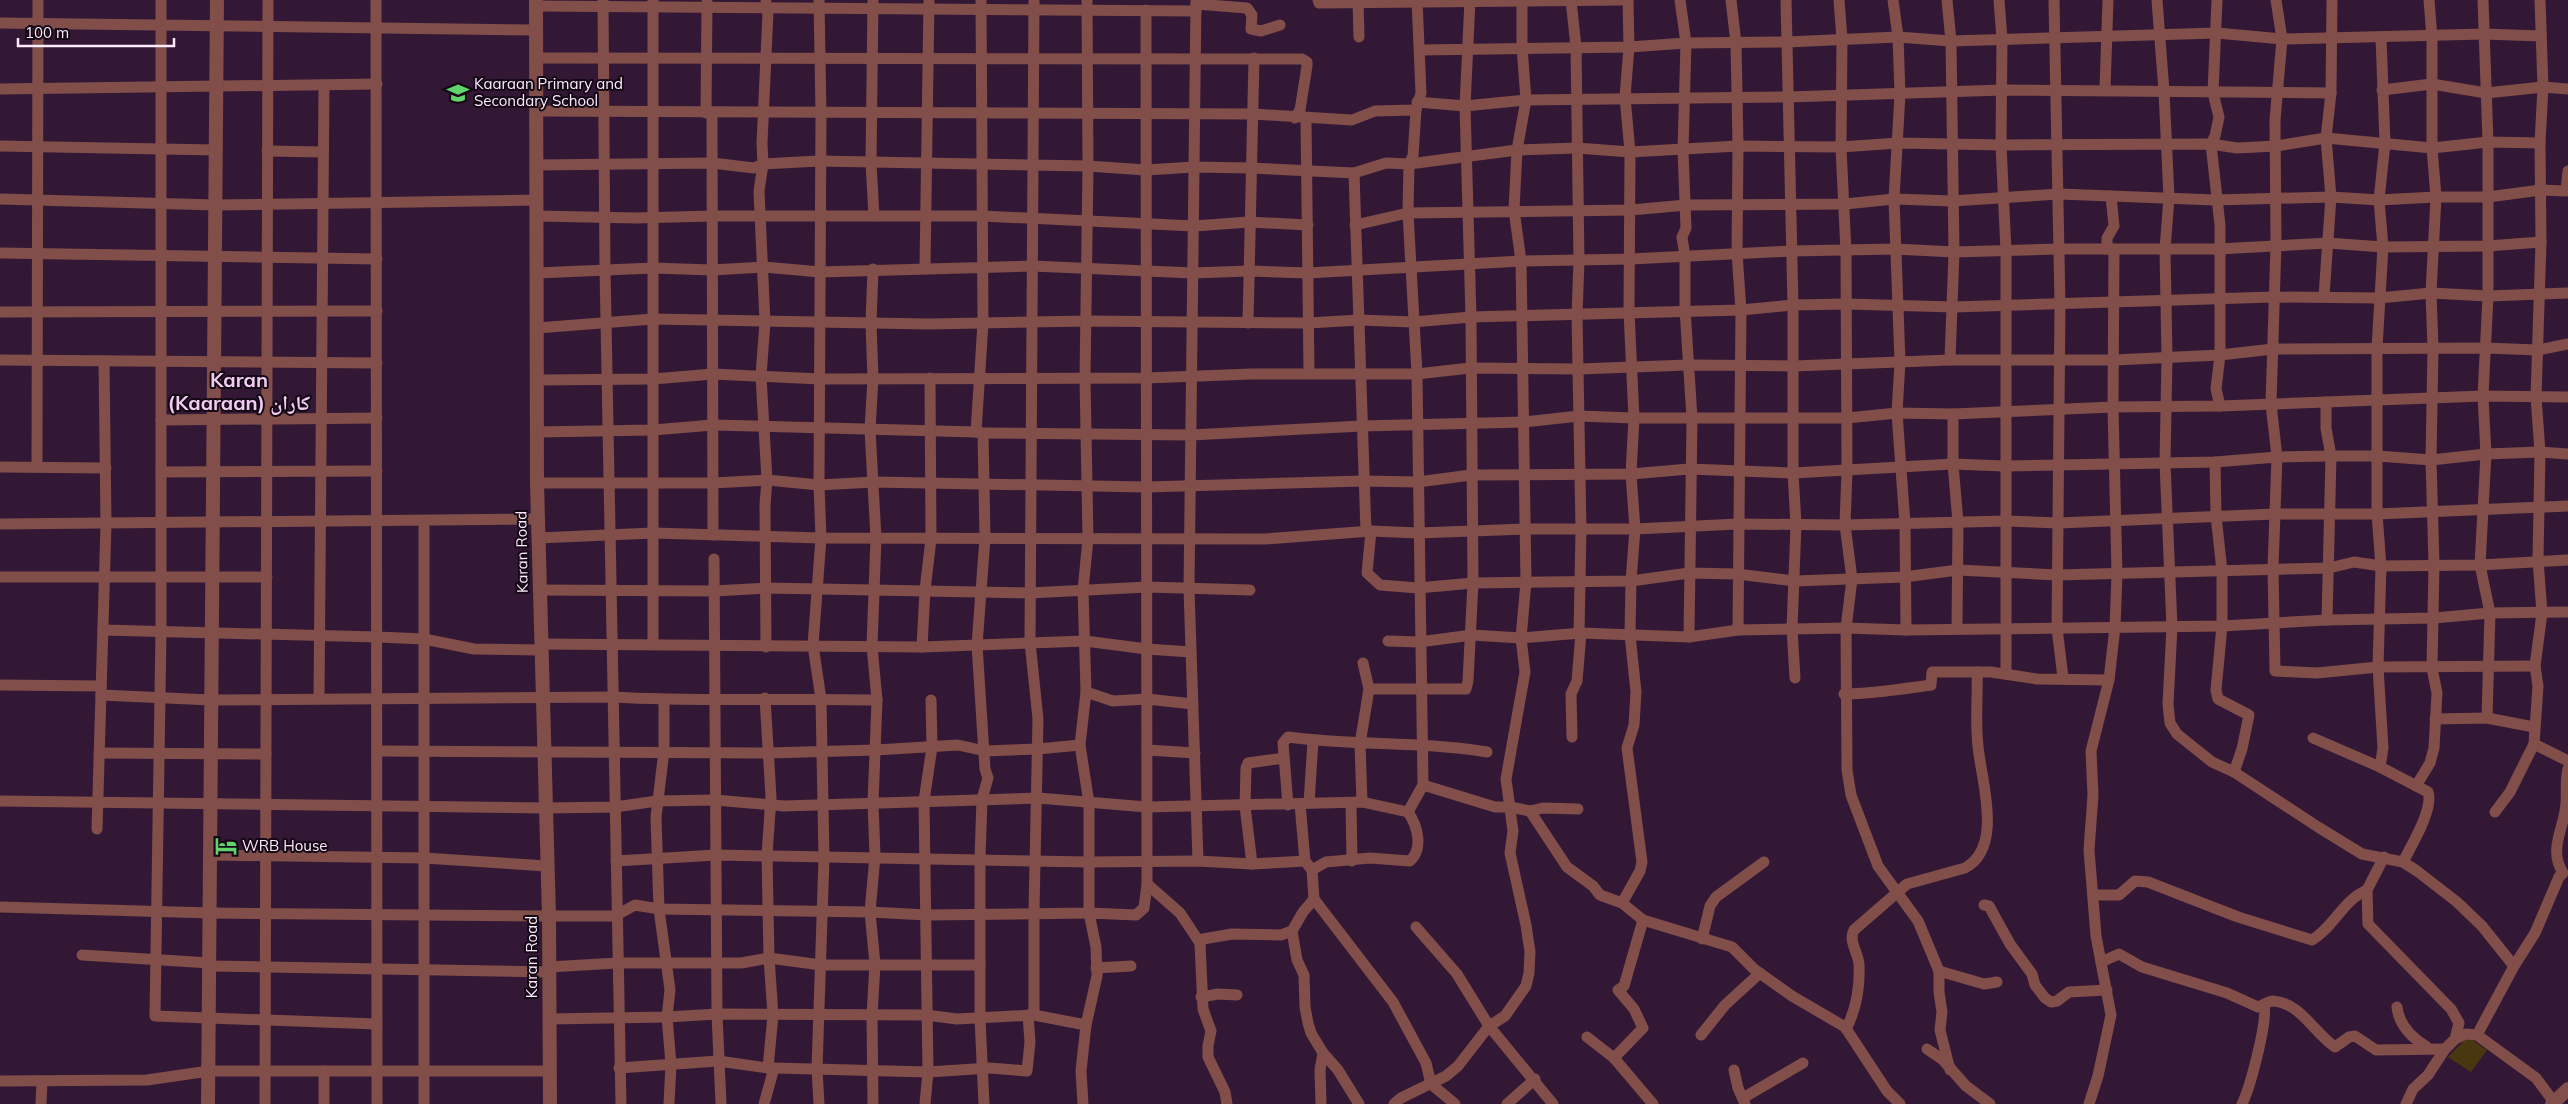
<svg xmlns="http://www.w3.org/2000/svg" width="2568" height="1104" viewBox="0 0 2568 1104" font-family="Mulish,'Noto Naskh Arabic',sans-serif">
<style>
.green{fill:#48370f}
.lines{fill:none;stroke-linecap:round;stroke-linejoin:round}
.minor{stroke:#814e4a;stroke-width:11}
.tertiary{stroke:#814e4a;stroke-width:14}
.labels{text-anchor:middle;stroke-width:4;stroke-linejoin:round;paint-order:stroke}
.poi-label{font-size:15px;fill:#feebfe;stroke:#140815;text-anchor:start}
.street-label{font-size:15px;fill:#feebfe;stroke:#140815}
.district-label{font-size:20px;font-weight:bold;fill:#f2cdf2;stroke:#140815}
</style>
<rect width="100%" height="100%" fill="#331835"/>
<path class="green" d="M2468,1037L2487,1050L2471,1072L2448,1057Z"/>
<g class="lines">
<g class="minor">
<path d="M161,0V631L155,1016L377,1024"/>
<path d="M376,0L377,1104"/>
<path d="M603,0L605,269L621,1104"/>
<path d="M873,0L871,163L874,216"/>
<path d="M981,0L983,323L976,432L983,433L985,538L977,645L985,769L988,778L982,799L980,859V1018L984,1104"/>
<path d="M1034,0L1030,642L1038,719L1034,912V1015"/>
<path d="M1196,0L1189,589L1198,861"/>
<path d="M1318,0L1319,3L1621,0"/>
<path d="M1358,0L1359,37"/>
<path d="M1571,0L1576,47L1579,261L1577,315L1581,529L1579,634"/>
<path d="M1680,0L1686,43L1683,150L1686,228L1682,237L1685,256V309L1692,418L1689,637"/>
<path d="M1731,0L1736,43L1738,146L1737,253L1741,310L1738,630"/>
<path d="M1786,0L1793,305V473L1796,524L1792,629L1795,678"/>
<path d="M1839,0L1842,39L1841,147L1846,252L1847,471L1845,525L1852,579L1846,628L1847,770L1851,795L1878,866L1918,921L1939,971L1984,984L1997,982"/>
<path d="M1893,0L1898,37L1900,94L1894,199L1900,362L1897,413L1905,524L1906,630"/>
<path d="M1947,0L1951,41L1954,252L1950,360"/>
<path d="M1999,0L2002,39L2001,145L2006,251V674"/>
<path d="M2054,0L2060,305L2057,628L2063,678"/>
<path d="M2157,0L2164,91L2169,198L2165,249L2167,357L2165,463L2172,627L2168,704L2170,723L2177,734L2212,762L2234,772L2318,827L2362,854L2403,862L2417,871L2457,902L2482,926L2514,966"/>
<path d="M2217,0L2213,93L2219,117L2215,136L2211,144L2220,225V355L2216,389L2220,406"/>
<path d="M2276,0L2282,39L2275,120L2276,244L2271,404L2277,457L2273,568L2275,671L2317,673L2378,667L2535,666"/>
<path d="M2483,0L2488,142V296L2483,396L2486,454L2480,565L2490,613L2487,718"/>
<path d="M2540,0L2543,87L2540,143L2541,242L2536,397L2540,452L2538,560L2542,613L2535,666L2538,686L2534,744L2568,761"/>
<path d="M766,2L765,8L768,12L762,143L763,164L759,191L765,322L761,376L767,480L765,505L766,647"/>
<path d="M1196,4L1247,8L1252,15L1251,29L1261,31L1280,25"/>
<path d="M536,6L1196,11"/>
<path d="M0,23L536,30"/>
<path d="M2381,38L2385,143L2379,200L2383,247L2377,348V514L2381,566L2378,667L2383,748L2380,767L2428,792C2434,809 2411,846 2403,862"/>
<path d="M1420,50L1629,47L1686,43L1787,42L1898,37L1951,41L2217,33L2282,39L2484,34L2541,36"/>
<path d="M536,58L1302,59L1307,62V66L1300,110L1295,118"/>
<path d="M0,89L377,84"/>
<path d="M2105,89L2108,0"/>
<path d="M2382,90L2432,84L2486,93L2543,87L2568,89"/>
<path d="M1417,102L1465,106L1526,100L1788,97L2003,90L2331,93"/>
<path d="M537,111L1253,114L1352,120L1375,111L1416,110"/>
<path d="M706,113L707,2"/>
<path d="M712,113L713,535"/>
<path d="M1306,118L1309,373"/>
<path d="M0,146L216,150"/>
<path d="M267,151L323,152"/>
<path d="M537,165L712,163L754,168L763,164L819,161L1088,166L1146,170L1194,167L1250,168L1354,173L1386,163L1409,164L1517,150L1577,148L1630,152L1738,146L1841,147L1898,143L2001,145L2211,144L2237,148L2276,146L2326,138L2432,148L2488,142L2540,143"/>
<path d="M1354,173L1366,532"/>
<path d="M0,199L216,205L537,200"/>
<path d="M537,216L636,218L712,216H982L1194,226L1249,222L1308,225"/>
<path d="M1355,225L1408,213L1631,210L1686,205L1845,204L1894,199L1952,201L2059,194L2215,200L2331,197L2379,200L2436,197H2488L2541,190L2566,191L2568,171"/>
<path d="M2107,249V238L2114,226L2111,196"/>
<path d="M0,253L377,259"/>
<path d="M925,267L929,0"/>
<path d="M537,273L653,268L712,270L764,267L820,272L1032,266L1193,273L1249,271L1308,273L1521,261L1631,259L1791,251L1895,249L1954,252L2059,249H2218L2328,243L2383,247L2487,246L2541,242"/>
<path d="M2324,296L2331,197L2326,138L2331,93L2332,0"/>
<path d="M0,312L377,311"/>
<path d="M1248,323L1254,58"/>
<path d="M537,328L653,319L929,324L1086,321L1309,323L1359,320L1413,322L1471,317L1741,310L1793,305L1846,304L1954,307L2273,297L2379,298L2431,293L2488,296L2568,293"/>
<path d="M0,360L377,363"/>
<path d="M537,380L653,379L713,374L820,379L1146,378L1252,374H1417L1470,368L1579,369L1688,365L1794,366L1950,360H2114L2220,355L2273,349L2485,348L2538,350L2568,344"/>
<path d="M2326,402V428L2331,456L2327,620"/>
<path d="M1953,414V464L1958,522L1957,628"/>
<path d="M161,420L377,418"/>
<path d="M537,432L653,430L713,425L976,432"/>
<path d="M983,433L1191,435L1362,426L1524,422L1579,416L1634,418H1847L1897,413L1953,414L2113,407L2220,406L2483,396L2568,397"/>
<path d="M2215,462L2216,516L2222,571V626L2216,690L2218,699L2249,715L2242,749L2234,772"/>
<path d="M0,467L106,468"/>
<path d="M37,467L38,0"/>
<path d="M161,472L377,471"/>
<path d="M537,483H713L767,480L819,485L874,482L1146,487L1364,481L1418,482L1471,475L1631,474L1689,469L1793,473L1953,464L2004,466L2215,462L2277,457L2331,456H2378L2431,460L2486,454L2540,452L2568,454"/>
<path d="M424,521V1104"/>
<path d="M0,524L537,519"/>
<path d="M1371,531L1367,573L1380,585L1418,588L1473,583L1631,581L1689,573L1737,574L1795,581L1904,577L1958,570L2057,575L2329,568L2354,562L2381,566L2480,565L2568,560"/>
<path d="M538,538L653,533L821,538L1265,539L1371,531L1418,533L1526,529H1635L1738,524L1845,525L2006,521L2059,523L2275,514H2377L2568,506"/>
<path d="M714,559L717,1014L721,1104"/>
<path d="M0,577H267"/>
<path d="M539,590L714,591L767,588L1030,593L1147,587L1250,590"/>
<path d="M103,630L377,637L424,639L474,649L541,650"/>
<path d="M1388,641L1419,642L1472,635L1521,638L1581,633L1689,637L1738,630L1846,628L1906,630L2222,626L2327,620L2434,618L2490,613L2568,612"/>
<path d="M541,644L922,647L1085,641L1147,649L1191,652"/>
<path d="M653,644V1"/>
<path d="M922,647L925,590L931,539L930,378"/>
<path d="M0,685L101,686"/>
<path d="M1369,689H1466L1468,681L1473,583L1471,317L1465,106L1470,0"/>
<path d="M1086,692L1113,701L1147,699L1193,704"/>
<path d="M1844,694C1873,694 1902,689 1931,685L1932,672H1991L2037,679L2109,680"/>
<path d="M101,695L211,700L612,697C700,702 788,698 877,700"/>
<path d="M319,699L324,85"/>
<path d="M664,700V751L656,817L659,909L670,990L667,1017L671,1064L669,1104"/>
<path d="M2435,719L2487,718L2534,727"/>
<path d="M1572,737L1571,694L1577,681L1581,633"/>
<path d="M2313,738L2380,767"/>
<path d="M1147,750L1195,753"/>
<path d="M377,751L768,753L876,750L958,745L985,751L1038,749L1080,745"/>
<path d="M99,753L266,754"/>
<path d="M1423,785L1495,807H1510L1530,811L1543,808L1578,809"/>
<path d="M2416,786L2430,763L2434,748L2437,693L2432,668L2434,564L2431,460L2433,348L2431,293L2436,197L2432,148V37L2429,0"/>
<path d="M0,801L545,808L615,807L657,801L715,800L784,806L1038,798L1147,807L1362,802L1408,812C1417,825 1424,848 1410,861L1370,858L1326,862L1312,870"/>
<path d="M1362,802L1360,744L1369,689L1363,663"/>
<path d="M1309,803L1313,741"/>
<path d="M1351,803L1352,861"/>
<path d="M1300,804L1305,861L1312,870L1314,899L1303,912L1292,931L1297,960L1304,975L1305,1007L1308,1023L1311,1033L1323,1053L1338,1070L1359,1104"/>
<path d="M1288,805L1283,743L1288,737C1354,746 1421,741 1487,752"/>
<path d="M1530,811L1567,867L1593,886L1600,895L1622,903L1643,920L1732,947L1754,969L1792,996L1845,1027L1887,1091L1900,1104"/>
<path d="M1408,812L1423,785L1417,374L1408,213L1409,164L1413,156L1416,110L1421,93L1417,0"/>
<path d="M2495,812L2510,792L2534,744"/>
<path d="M97,829L106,524L104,361"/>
<path d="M211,855L424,858L547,866"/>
<path d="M2384,857L2367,890L2368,924L2451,1009L2459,1023L2455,1039L2445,1049L2428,1075L2413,1089L2406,1104"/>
<path d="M616,861L716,855L1089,862L1198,861L1252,864L1305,861"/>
<path d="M1252,864L1245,806L1246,768L1248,763L1284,758"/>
<path d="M1147,884L1180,913L1200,943"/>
<path d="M2094,895H2119L2135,881L2148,882L2238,917L2312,940C2334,927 2343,900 2367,890"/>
<path d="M1314,899L1393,1002L1426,1063L1431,1084L1455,1104"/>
<path d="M1622,903L1640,871L1642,862L1627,748L1634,725L1636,692L1630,635L1631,581L1635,529L1631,474L1634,418L1629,312L1630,152L1625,97L1629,47L1628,0"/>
<path d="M1984,905L1989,906L2010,944L2032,974L2035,985L2045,998L2051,1002L2057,1001L2069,992L2107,990"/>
<path d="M0,907L211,913L549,916H615L635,905L659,909L870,912L927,915L1089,913V803L1080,745L1086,692L1083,590L1088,539L1085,378L1088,166L1087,0"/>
<path d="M1416,927L1457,974L1489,1026L1553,1104"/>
<path d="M1702,939L1710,906L1716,897L1764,862"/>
<path d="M82,955L210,963"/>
<path d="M2101,962L2119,954L2142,967L2227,993L2258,1007C2263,1005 2269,1001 2273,1001C2301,1003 2313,1032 2335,1047L2349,1037L2355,1036L2376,1050L2445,1049"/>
<path d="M210,966L549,972"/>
<path d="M549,967L617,963H741L769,958L821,965H980"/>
<path d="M1096,968L1131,966"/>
<path d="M1939,971V992L1942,1012L1940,1030L1950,1070"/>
<path d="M1201,997L1218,994L1237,995"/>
<path d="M2397,1007C2399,1025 2412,1038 2427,1047"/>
<path d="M549,1019L667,1017L717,1014L926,1015L957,1019L1034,1015L1086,1025"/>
<path d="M1846,1029C1856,1010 1860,986 1859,964C1858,953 1848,940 1854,930L1907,884L1965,868C2004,847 1981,780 1978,746C1975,721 1978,697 1977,672"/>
<path d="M1701,1035L1725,1005L1760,973"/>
<path d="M2477,1035L2514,966L2535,933L2559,877L2563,873C2548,849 2564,829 2566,804C2567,792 2565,781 2568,769"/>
<path d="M1587,1037L1614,1058L1653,1104"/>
<path d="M2455,1039L2466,1034L2477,1035L2536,1078L2554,1102"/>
<path d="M1927,1049L1943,1060L1966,1086L1990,1104"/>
<path d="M1614,1058L1643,1028L1634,1009L1618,990L1624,986L1643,920"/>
<path d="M619,1068L718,1061L768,1068"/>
<path d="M774,1068L928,1072L990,1068L1027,1071L1030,1042L1028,1015"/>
<path d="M1734,1070L1738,1088L1745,1104"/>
<path d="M0,1081L147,1080L209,1071H549"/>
<path d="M1743,1098L1803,1063"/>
<path d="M41,1104L42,1081"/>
<path d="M265,1104L268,0"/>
<path d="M324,1104V1071"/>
<path d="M764,1104L774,1068H768L773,1015L769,958L767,855L771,797L765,698"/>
<path d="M819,1104L817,1069L824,858L821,699L813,645L821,538L819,485L821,113L819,0"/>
<path d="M873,1104L872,1016L875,964L870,912L875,856L873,803L877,700L872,646L876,538L870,430L873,378L871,323L873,269"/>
<path d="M925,1104L928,1072L924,801L932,747L931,700"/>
<path d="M1083,1104L1081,1071L1086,1025L1097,976L1096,947L1089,913L1136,915L1144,908L1147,884L1146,10"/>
<path d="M1227,1104L1225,1092L1208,1057V1046L1211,1031L1203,1009L1200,943L1203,939L1232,934L1281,935L1292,931"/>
<path d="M1321,1104L1320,1070L1323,1053"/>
<path d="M1394,1104L1401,1098L1446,1076L1458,1066L1489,1026L1505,1016L1526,986L1529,973L1530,952L1526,925L1510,853L1513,831L1506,779L1525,672L1521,638L1526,582L1521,261L1514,210L1517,150L1526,100L1522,47V0"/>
<path d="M1507,1104L1535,1079"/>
<path d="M2089,1104L2098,1076L2111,1015L2096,936L2089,850L2093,795L2091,751L2109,680L2115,627L2117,574L2113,407L2114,249"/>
<path d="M2242,1104C2250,1088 2268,1021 2264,1005"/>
</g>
<g class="tertiary">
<path d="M536,0L537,483L549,916L550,1104"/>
<path d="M208,1104L217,0"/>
<path d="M2552,1104L2568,1089"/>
</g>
</g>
<defs>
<g id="school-bare" transform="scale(1.725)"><path d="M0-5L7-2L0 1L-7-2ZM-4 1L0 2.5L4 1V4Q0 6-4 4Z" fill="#5fd56b" stroke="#140815" stroke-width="2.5" paint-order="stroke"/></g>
<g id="hotel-bare" transform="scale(1.725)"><path d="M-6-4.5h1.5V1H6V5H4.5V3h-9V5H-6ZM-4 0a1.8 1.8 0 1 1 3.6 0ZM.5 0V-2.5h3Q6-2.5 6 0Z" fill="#5fd56b" stroke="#140815" stroke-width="2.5" paint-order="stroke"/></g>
</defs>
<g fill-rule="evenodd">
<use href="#school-bare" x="458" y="93"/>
<use href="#hotel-bare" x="226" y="846"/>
</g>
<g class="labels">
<g class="poi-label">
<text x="474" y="89">Kaaraan Primary and<tspan x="474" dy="17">Secondary School</tspan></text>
<text x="242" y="851">WRB House</text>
</g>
<g class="street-label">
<text transform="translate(522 552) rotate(-91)" y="5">Karan Road</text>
<text transform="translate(532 957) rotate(-90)" y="5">Karan Road</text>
</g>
<g class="district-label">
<text x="239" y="387">Karan<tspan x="239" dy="23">(Kaaraan) كاران</tspan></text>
</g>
</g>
<path d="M18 38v8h156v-8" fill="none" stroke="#feebfe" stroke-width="2.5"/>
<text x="25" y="38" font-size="15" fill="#feebfe" stroke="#140815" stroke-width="4" paint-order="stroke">100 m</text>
</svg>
